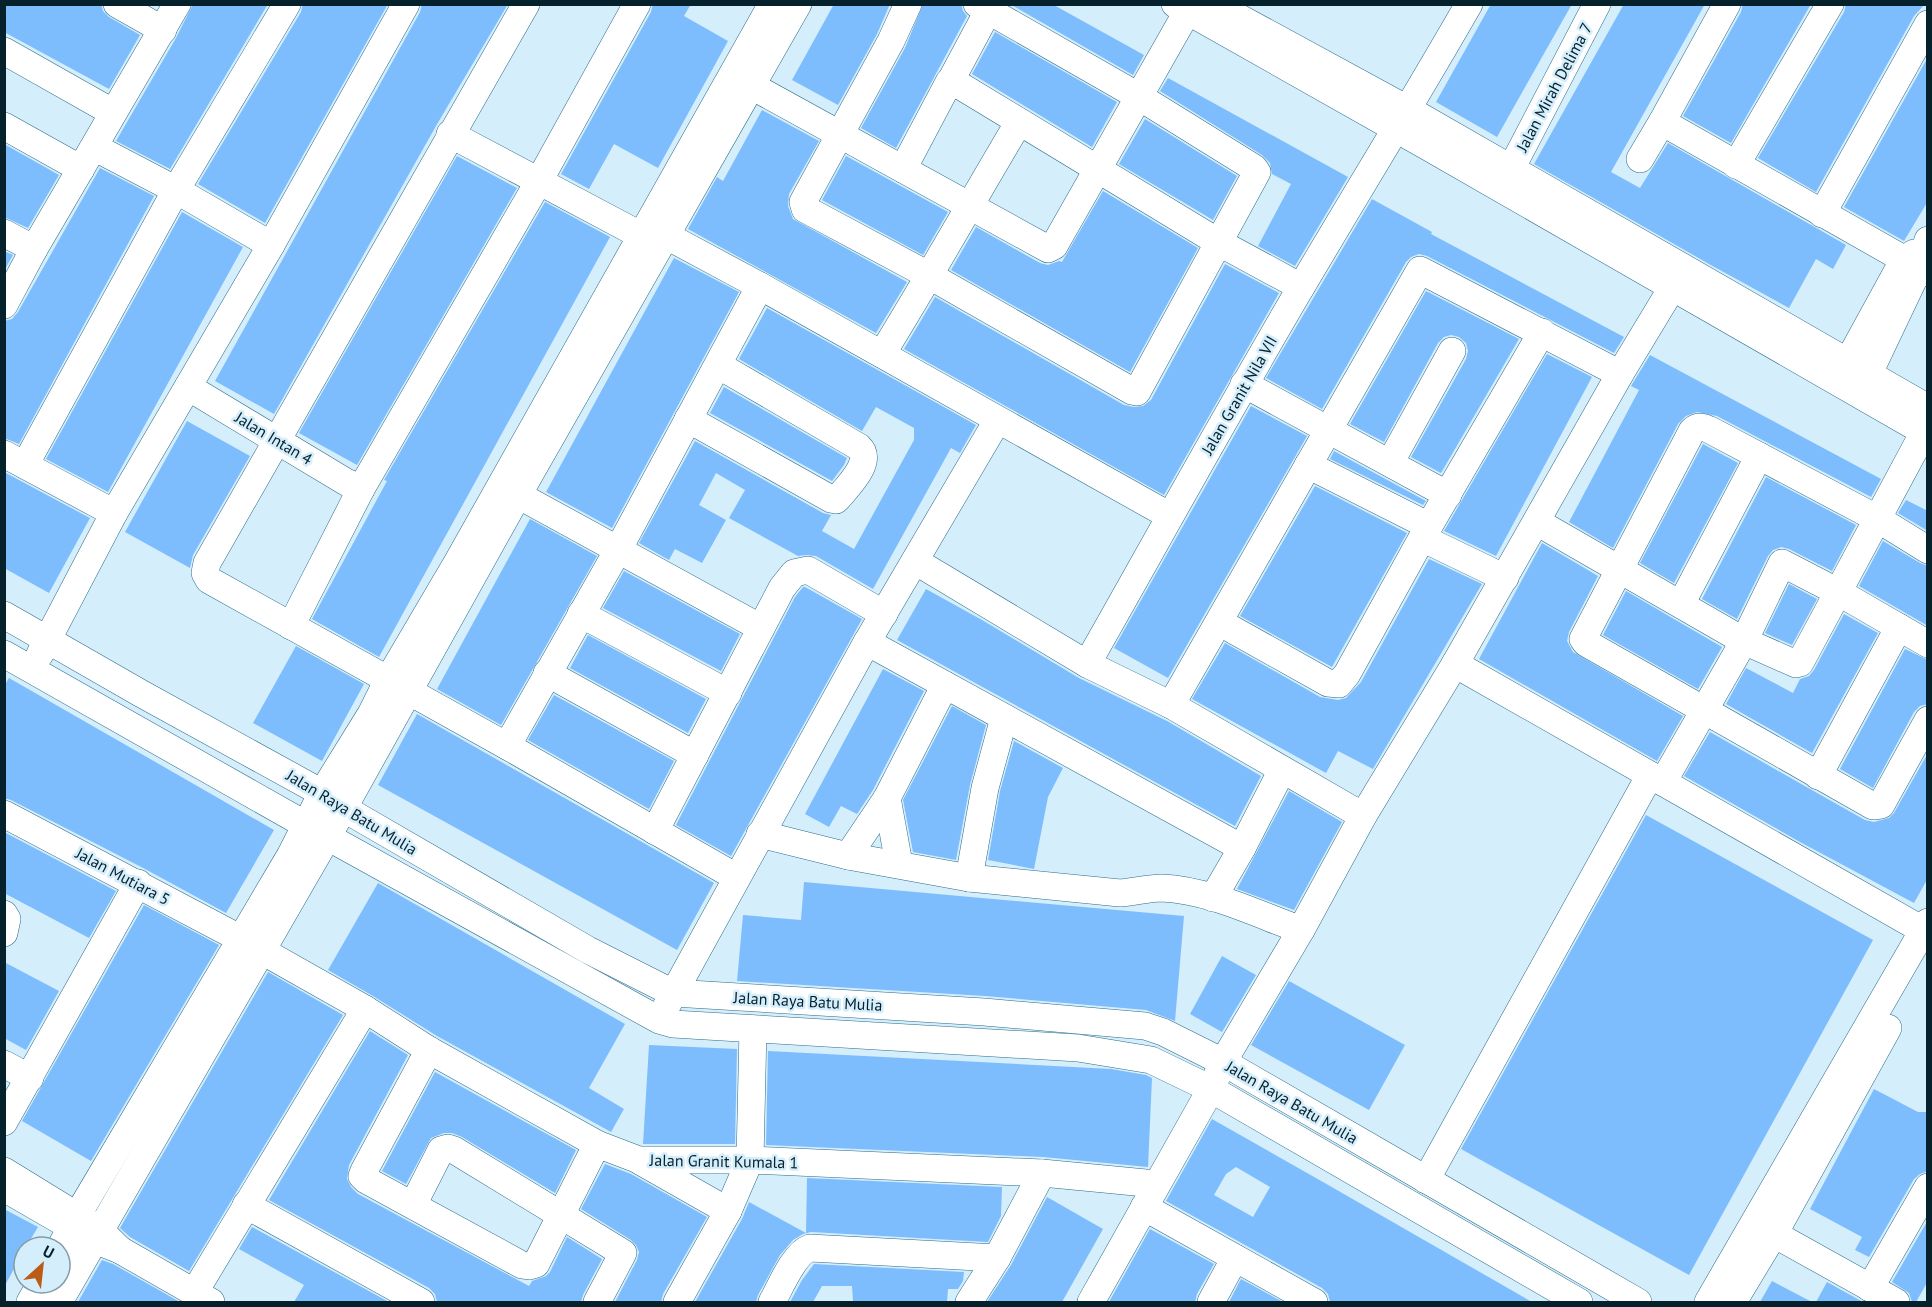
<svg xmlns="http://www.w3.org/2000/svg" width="1932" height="1307" viewBox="0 0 1932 1307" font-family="'PT Sans',sans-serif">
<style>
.building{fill:#7dbdfe;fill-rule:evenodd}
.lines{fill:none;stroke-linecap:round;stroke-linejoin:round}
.minor-casing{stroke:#2b6c89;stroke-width:28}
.minor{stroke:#fff;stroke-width:27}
.labels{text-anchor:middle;stroke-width:5;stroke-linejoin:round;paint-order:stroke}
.street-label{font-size:16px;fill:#05212c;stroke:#d5eefb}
</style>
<rect width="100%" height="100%" fill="#d5eefb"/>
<g class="building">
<path d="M4,4H101L103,11L109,17L140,35L109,89L4,32Z"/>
<path d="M193,4H268L170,169L116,141L176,38Z"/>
<path d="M303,4H388L265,223L198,184L301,12Z"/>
<path d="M422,4H508L436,126L274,414L215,381L420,12Z"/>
<path d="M653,4H691L684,16L728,41L658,168L614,144L589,189L561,174L651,12Z"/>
<path d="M834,4H890L877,34L838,105L792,80Z"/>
<path d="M923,4H961L963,11L967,16L896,148L861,128L905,48Z"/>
<path d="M1010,4H1052L1144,55L1133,75Z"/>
<path d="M1491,4H1572L1497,137L1436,102Z"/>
<path d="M1624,4H1705L1611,172L1640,188L1668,143L1846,245L1833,269L1816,259L1789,308L1709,264L1534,164Z"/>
<path d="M1743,4H1811L1731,143L1683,116L1741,12Z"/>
<path d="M1846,4H1925L1914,16L1816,192L1758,158L1844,12Z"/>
<path d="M995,32L1117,102L1092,147L972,74Z"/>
<path d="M1928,57V201L1904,241L1844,207Z"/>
<path d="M1168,78L1348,177L1295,266L1258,246L1291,184L1272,174L1270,163L1262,155L1160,91Z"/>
<path d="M762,110L819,141L789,194L788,206L793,219L907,282L876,333L688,229L717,177L723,181Z"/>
<path d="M1145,119L1237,176L1213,220L1119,164Z"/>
<path d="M4,144L59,175L28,228L4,217Z"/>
<path d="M457,156L517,188L357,465L299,433Z"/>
<path d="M846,156L948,212L923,255L822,200Z"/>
<path d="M100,168L154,196L19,444L4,438V321L12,319L18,312Z"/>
<path d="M1103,191L1198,248L1130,372L951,270L976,227L1040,263L1048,265L1059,261L1062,262Z"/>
<path d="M1372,199L1432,232L1431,234L1624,337L1614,353L1427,256L1419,254L1411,257L1406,262L1322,409L1266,378Z"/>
<path d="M545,202L610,237L379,657L312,619L387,481L384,480Z"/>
<path d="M182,212L243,247L108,492L46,459Z"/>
<path d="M4,251L13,255L4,271Z"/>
<path d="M674,258L739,292L612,528L546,492Z"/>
<path d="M1225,264L1279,293L1164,495L904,349L935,297L1124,405L1134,407L1143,406L1151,400Z"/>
<path d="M1426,291L1519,339L1441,473L1411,457L1466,359L1468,351L1466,343L1459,337L1451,335L1444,337L1438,343L1384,442L1350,424Z"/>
<path d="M767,308L976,425L960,453L951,448L873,589L816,556L806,555L798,556L729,518L745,490L716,473L699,505L726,520L702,563L675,549L669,560L639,543L695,441L823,513L831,515L822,531L854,549L914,440V428L876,407L862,431L739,359Z"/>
<path d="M1547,354L1592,377L1496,556L1444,531Z"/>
<path d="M1650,355L1881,479L1871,497L1717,416L1697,412L1686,416L1678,424L1613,548L1569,522L1639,390L1631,386Z"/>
<path d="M724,387L847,458L844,465L832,481L710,413Z"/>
<path d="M1251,406L1307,436L1168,678L1114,648Z"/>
<path d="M187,421L250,456L193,555L190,568L125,532Z"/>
<path d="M1703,444L1738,463L1674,583L1640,563Z"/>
<path d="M1334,451L1426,501L1423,505L1330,459Z"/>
<path d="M4,472L90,518L49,593L4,568Z"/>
<path d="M1766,477L1856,525L1832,571L1789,549L1781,547L1773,550L1768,556L1737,619L1702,599Z"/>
<path d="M1315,486L1407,533L1332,667L1240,616Z"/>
<path d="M1906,500L1928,511V531L1898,513Z"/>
<path d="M530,519L597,556L501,725L437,689Z"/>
<path d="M1883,541L1920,563L1928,566V626L1859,586Z"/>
<path d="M1542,543L1598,576L1569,632L1567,641L1573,652L1683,716L1657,761L1479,659Z"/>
<path d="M1429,559L1482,584L1373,769L1338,751L1326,773L1192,699L1225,643L1320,697L1338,700L1346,698L1361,682Z"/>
<path d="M624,571L740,634L721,671L603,608Z"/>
<path d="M1789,584L1817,599L1792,645L1765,633Z"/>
<path d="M803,587H805L862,619L731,856L676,825L795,597Z"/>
<path d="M926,589L982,620L1079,678L1167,721L1261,776L1235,826L897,640Z"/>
<path d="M1626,591L1722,647L1698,689L1603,635Z"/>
<path d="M1844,614L1878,633L1812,753L1726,704L1746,668L1793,693L1800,679L1809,676L1814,670Z"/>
<path d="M588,635L706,699L688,733L570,668Z"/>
<path d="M296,646L364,684L322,761L253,723Z"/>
<path d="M1905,649L1928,660V704L1920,706L1914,712L1873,788L1840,769Z"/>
<path d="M883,669L924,691L873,790L857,814L841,806L829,827L805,814Z"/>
<path d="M9,678L274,830L226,913L145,869L11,800L4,798V686Z"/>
<path d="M554,695L674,761L649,809L528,740Z"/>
<path d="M952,706L986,725L970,785L956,860L913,852L903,800Z"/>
<path d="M417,714L714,883L677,950L378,785Z"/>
<path d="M1710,732L1810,789L1865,820L1874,822L1889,818L1894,813L1928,753V878L1914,903L1800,842L1684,776Z"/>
<path d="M1014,741L1063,768L1048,797L1034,869L988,860L1000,791Z"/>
<path d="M1289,791L1342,822L1294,910L1237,889Z"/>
<path d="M1646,815L1873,940L1689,1275L1461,1149Z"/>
<path d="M4,832L116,891L89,938L4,893Z"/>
<path d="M804,882L1184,916L1175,1021L1146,1010L985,996L737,981L743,915L801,920Z"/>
<path d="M378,883L625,1024L589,1088L624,1109L611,1132L437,1036L373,996L328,970Z"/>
<path d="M144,905L219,945L91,1161L22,1121Z"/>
<path d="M1222,956L1256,975L1222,1032L1190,1014Z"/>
<path d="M4,962L59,991L26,1050L4,1038Z"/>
<path d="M268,972L343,1015L189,1271L130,1237L120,1228Z"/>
<path d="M1289,981L1405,1045L1369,1110L1251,1045Z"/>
<path d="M370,1031L408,1055L349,1165L347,1179L351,1187L358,1194L529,1286L532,1281L546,1276L550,1272L567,1237L602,1259L583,1295L581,1302H437L435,1294L429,1288L269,1200Z"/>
<path d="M649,1045L737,1049L735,1144H643Z"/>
<path d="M768,1051L1111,1069L1146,1075L1152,1078L1148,1167L1043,1157L766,1145Z"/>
<path d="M435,1072L576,1150L555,1193L462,1137L452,1133H444L431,1138L406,1184L382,1171Z"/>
<path d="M1874,1089L1918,1112H1928V1171L1920,1174L1914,1179L1869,1257L1855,1250L1862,1237L1810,1209Z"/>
<path d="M1212,1119L1323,1182L1532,1302H1330L1328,1294L1322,1288L1166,1201ZM1236,1167L1270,1187L1253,1217L1214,1195L1226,1174Z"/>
<path d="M605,1164L631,1174L707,1217L663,1294L661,1302H615L637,1260L639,1252L636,1245L631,1240L581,1209Z"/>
<path d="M807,1178L1002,1187L1001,1216L988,1242L811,1232L803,1234L793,1240L780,1255L758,1295L756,1302H695L742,1219L749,1202L806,1233Z"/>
<path d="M1047,1197L1103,1229L1062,1302H987L1011,1265Z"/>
<path d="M4,1209L38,1227L26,1247H24V1251L4,1287Z"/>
<path d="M1928,1220V1281L1916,1302H1912L1909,1293L1892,1282Z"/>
<path d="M252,1227L389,1302H294L304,1285L239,1249Z"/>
<path d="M1150,1229L1214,1264L1197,1294L1195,1302H1109Z"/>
<path d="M102,1260L113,1264L180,1302H78Z"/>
<path d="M814,1264L964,1272L963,1281L958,1289H948L947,1302H853L852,1286H822L813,1302H790L802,1280Z"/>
<path d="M1241,1279L1283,1302H1229Z"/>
<path d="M1772,1281L1812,1302H1760Z"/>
<path d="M1827,1282L1863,1302H1865H1816Z"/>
</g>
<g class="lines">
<g class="minor-casing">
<g id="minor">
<path d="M117,4L163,30"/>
<path d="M526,4L207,563L205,573L209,580L507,746L736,877"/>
<path d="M908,4L891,41L803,202L805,209L930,276L1132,391L1137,392L1257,172L1254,168L1138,96L977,4"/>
<path d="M1175,4L1430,148L1928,434"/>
<path d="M1214,4L1409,110L1928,408"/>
<path d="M1727,4L1662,122L1928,273"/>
<path d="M4,51L112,112"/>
<path d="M950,82L988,11"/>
<path d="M750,85L1048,249L1054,246L1187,12"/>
<path d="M4,126L81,169"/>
<path d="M450,134L642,236H667L760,286L1170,516"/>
<path d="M94,147L176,190L271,245"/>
<path d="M1640,159L1662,122"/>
<path d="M1736,165L1830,4"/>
<path d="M903,169L949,82H954L1218,242L1301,287"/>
<path d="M1511,169L1597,4"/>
<path d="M1822,214L1928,24"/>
<path d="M4,233L34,249"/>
<path d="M4,305L34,249L177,4"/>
<path d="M882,354C929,278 973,199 1019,122"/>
<path d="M1840,376L1903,261L1914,253"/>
<path d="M1244,384L1448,495"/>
<path d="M188,387L346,482L361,489"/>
<path d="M1861,390L1919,268L1928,240"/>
<path d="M688,419L831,499L836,500L839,497C848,486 874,461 859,447L718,365"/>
<path d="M4,454L114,513"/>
<path d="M1390,463L1452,351"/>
<path d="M25,465L176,190L287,4"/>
<path d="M1308,465L1429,526"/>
<path d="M518,495L761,628"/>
<path d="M1537,522L1744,641L1796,664L1800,663L1924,432"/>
<path d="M1422,538L1505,578"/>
<path d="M1928,550L1878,519L1710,430C1702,427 1698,425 1692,431L1583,639L1586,643L1873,806L1881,805L1928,720"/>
<path d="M915,561L1087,664L1171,705L1363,816"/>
<path d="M1681,604L1759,456"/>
<path d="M581,614L728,693"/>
<path d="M4,615L142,694L322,793L343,808L588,950L673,993L984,1012L1145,1026L1163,1032L1223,1062L1638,1302"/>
<path d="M1219,622L1328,683L1339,684L1347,674L1422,538L1542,332"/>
<path d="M291,626L361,489L539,181L637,4"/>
<path d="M867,642L1242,848"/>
<path d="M4,654L306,825L659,1020L673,1024L1078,1048L1151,1060L1211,1089L1579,1302"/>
<path d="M40,654L114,513L271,245L406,4"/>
<path d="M1087,664C1158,539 1227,413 1300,289C1356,194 1414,100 1469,4"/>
<path d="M1455,664L1928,933"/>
<path d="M547,673L695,755"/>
<path d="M1171,705L1420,270L1620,374"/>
<path d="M507,746L618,550L760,286"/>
<path d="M1818,776L1899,627"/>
<path d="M1663,782L1744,641L1782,563L1838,592L1928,644"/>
<path d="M887,798L899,864"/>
<path d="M4,814L241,939L365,1009L429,1050L597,1144L639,1160H750L1042,1173L1156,1184"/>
<path d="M655,831L782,588L794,573L808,570L884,614"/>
<path d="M760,834L848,856L969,878L1120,893C1133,892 1150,888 1162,888C1209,890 1257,914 1301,930"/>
<path d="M848,856L887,798L945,685"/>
<path d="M969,878L985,788L1004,718"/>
<path d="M1213,898L1242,848L1282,770"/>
<path d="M4,914L7,919L4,933"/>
<path d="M666,1007L867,642L997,421"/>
<path d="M429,1050L364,1171L362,1176L366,1180L522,1265L529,1266L536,1264L597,1144"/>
<path d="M4,1064L30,1078"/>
<path d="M4,1122L138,883"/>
<path d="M640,1161L728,1211"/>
<path d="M4,1171L100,1230L120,1250L94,1240L4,1188"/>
<path d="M1426,1180L1650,775"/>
<path d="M246,1205L421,1302"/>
<path d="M413,1205L441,1150L448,1148L454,1150L623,1253L597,1302"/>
<path d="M1144,1207L1314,1302"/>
<path d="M1774,1234L1896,1302"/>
<path d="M60,1248L77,1216L290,856L322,793L371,714L388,680L458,561L772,4"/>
<path d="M120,1250L211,1302"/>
<path d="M1870,1288L1928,1187"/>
<path d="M194,1293L365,1009"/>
<path d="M30,1302L41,1283"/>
<path d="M59,1302L328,836L518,495L798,4"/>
<path d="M677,1302L728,1211L750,1160L753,1029"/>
<path d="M772,1302C780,1288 794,1253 810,1248L997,1258"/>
<path d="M969,1302L997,1258L1042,1173"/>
<path d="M1091,1302L1211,1089L1223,1062L1301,930L1363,816L1455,664L1620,374L1672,288"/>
<path d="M1211,1302L1235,1258"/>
<path d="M1708,1302L1928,922"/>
<path d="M1733,1302L1774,1234L1888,1028"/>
</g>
</g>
<use href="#minor" class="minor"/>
</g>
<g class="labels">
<g class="street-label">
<text transform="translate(1554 87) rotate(-62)" y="6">Jalan Mirah Delima 7</text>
<text transform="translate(1239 395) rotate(-60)" y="6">Jalan Granit Nila VII</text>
<text transform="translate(274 438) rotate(31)" y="6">Jalan Intan 4</text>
<text transform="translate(352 812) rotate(31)" y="6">Jalan Raya Batu Mulia</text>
<text transform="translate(123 876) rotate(28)" y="6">Jalan Mutiara 5</text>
<text transform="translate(808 1001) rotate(3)" y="6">Jalan Raya Batu Mulia</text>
<text transform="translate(1292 1102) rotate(30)" y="6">Jalan Raya Batu Mulia</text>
<text transform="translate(724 1161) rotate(1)" y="6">Jalan Granit Kumala 1</text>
</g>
</g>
<rect width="1932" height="1307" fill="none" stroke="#05212c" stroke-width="12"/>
<g transform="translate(42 1265) rotate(27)"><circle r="28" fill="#d5eefb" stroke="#829ca8" stroke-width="1.5"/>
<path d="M0-4.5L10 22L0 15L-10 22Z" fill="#bb5c16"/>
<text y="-9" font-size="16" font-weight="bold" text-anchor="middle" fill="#05212c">U</text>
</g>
</svg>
